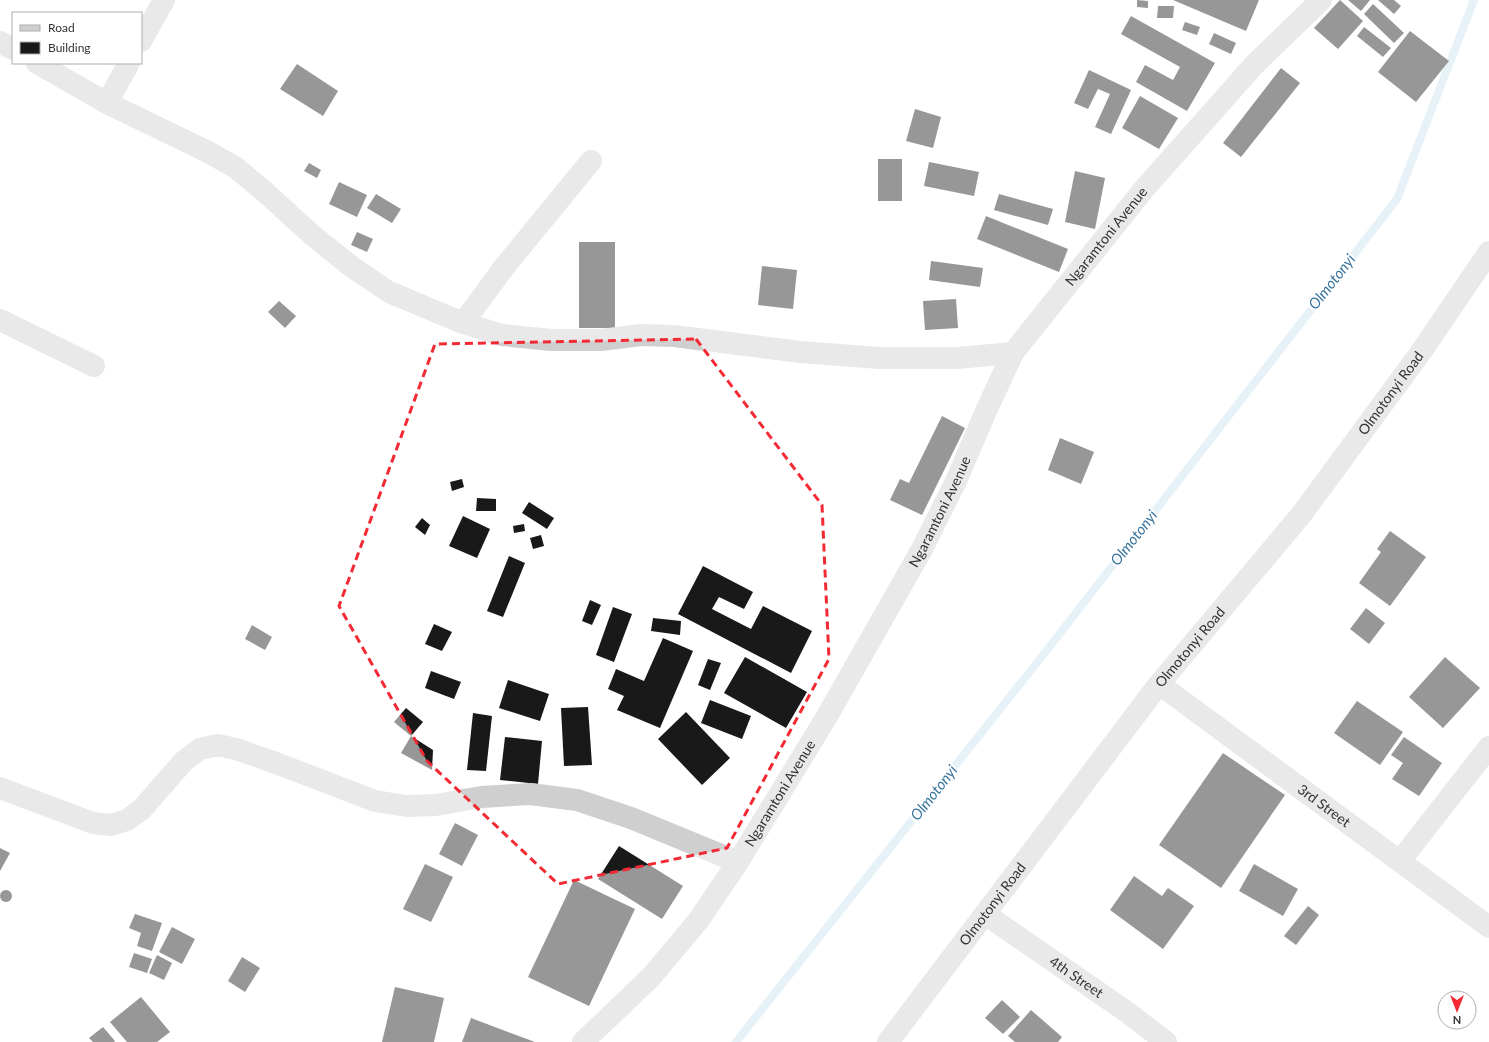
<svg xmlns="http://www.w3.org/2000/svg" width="1489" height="1042" viewBox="0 0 1489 1042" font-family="Lato,sans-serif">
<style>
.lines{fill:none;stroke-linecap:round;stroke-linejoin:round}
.stream{stroke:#cae0f0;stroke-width:8}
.building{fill:#191919}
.minor{stroke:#cfcfcf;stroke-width:22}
.marked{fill:none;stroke:#f32933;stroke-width:3;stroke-dasharray:8 5;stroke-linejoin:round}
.labels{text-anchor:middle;stroke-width:4;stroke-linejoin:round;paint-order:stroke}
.street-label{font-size:14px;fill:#323232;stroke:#fff}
.water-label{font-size:15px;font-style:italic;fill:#37739c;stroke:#fff}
</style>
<rect width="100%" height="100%" fill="#fff"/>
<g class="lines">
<path class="stream" d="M736,1042L1047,650L1397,199L1474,0"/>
</g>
<g class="building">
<path d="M1137,0L1148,1V8L1137,7Z"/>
<path d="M1173,0H1259L1246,31Z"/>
<path d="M1340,0L1363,21L1338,49L1314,28Z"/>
<path d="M1348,0H1370L1361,11Z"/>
<path d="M1378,0H1394L1401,6L1394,14Z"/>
<path d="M1373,4L1404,33L1394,43L1364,14Z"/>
<path d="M1158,6H1174L1173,18H1157Z"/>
<path d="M1131,16L1215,63L1187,111L1136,82L1145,65L1173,80L1180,67L1121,34Z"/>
<path d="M1185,22L1200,27L1197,35L1182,30Z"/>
<path d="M1364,27L1391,48L1383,57L1357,36Z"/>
<path d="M1410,31L1449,61L1416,102L1378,72Z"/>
<path d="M1214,33L1236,43L1231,54L1209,44Z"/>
<path d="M297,64L338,91L323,116L280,89Z"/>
<path d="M1281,68L1300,83L1241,157L1223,143Z"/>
<path d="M1089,70L1131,90L1111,134L1095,127L1110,94L1098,89L1088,109L1074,103Z"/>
<path d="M1140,96L1178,118L1159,149L1122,128Z"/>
<path d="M915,109L941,117L933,148L906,141Z"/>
<rect x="878" y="159" width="24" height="42"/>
<path d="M929,162L979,172L974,196L924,186Z"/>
<path d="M309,163L321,170L317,178L304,171Z"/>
<path d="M1075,171L1105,178L1095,229L1065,222Z"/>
<path d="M339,182L367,195L357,217L329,204Z"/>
<path d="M376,194L401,209L392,223L367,208Z"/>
<path d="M999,194L1053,209L1048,225L994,210Z"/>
<path d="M986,216L1068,249L1059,272L977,239Z"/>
<path d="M357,232L373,239L367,252L351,245Z"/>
<rect x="579" y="242" width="36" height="86"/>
<path d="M931,261L983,268L980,287L929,280Z"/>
<path d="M762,266L797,270L793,309L758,305Z"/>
<path d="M956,299L958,328L925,330L923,301Z"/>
<path d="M279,301L296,316L285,328L268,312Z"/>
<path d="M942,416L965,428L922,515L890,500L900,479L909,483Z"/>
<path d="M1060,438L1094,452L1081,484L1048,470Z"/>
<path d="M462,479L464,487L452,491L450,482Z"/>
<path d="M477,498L496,499V511H476Z"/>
<path d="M529,502L554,518L547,529L522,513Z"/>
<path d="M463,516L490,529L477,558L449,546Z"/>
<path d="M422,518L430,525L425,535L415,527Z"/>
<path d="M524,524L525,531L514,533L513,526Z"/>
<path d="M1390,531L1426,557L1390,606L1359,583L1381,552L1377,549Z"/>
<path d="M541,535L544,546L533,549L530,538Z"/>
<path d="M509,556L525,563L503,617L487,611Z"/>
<path d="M703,566L753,592L744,609L719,597L712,609L751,629L763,606L812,631L791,673L678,614Z"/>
<path d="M590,600L601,605L592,625L582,621Z"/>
<path d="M613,607L632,614L614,662L596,655Z"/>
<path d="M1366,608L1385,623L1369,644L1350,629Z"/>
<path d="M653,618L681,621L680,635L651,631Z"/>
<path d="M434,624L452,632L442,651L425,644Z"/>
<path d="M252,625L272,637L265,650L245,639Z"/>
<path d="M663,638L693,651L660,728L617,710L624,696L608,689L616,669L644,681Z"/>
<path d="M745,657L807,692L786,728L724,693Z"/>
<path d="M1445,657L1480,688L1443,728L1409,697Z"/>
<path d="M708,659L721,663L710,690L698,685Z"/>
<path d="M431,671L461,682L454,699L425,688Z"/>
<path d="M508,680L549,694L540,721L499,708Z"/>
<path d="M710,700L751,716L742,739L701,723Z"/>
<path d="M1357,701L1403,732L1380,765L1334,733Z"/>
<path d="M588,707L592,765L564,766L561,708Z"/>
<path d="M406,708L423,722L411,736L394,722Z"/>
<path d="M686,712L730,758L702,785L658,739Z"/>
<path d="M473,713L492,716L486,771L467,770Z"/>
<path d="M411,736L433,750L432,770L401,753Z"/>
<path d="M505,737L542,741L538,784L500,780Z"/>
<path d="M1404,737L1442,763L1419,796L1392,779L1403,763L1391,755Z"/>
<path d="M1223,753L1285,795L1221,888L1159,845Z"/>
<path d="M455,823L478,835L462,866L439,854Z"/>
<path d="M619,846L683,886L662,919L598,879Z"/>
<path d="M0,848L10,853L0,871Z"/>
<path d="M425,864L453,877L431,922L403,909Z"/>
<path d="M1254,864L1298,889L1283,916L1239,891Z"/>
<path d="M1134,876L1162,896L1168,888L1194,906L1163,949L1110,910Z"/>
<path d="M574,880L635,909L589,1006L528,977Z"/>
<circle cx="6" cy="896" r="6"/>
<path d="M1308,906L1319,915L1296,945L1284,936Z"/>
<path d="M135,914L162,923L152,951L137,946L141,933L129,928Z"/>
<path d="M172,927L195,939L182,964L159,952Z"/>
<path d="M134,953L152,959L147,973L129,967Z"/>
<path d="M157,955L172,963L164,980L149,973Z"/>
<path d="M242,957L260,968L245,992L228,981Z"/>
<path d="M395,987L444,998L434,1042H382Z"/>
<path d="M141,997L170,1032L157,1042H127L110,1022Z"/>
<path d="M1002,1000L1020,1017L1003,1034L985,1018Z"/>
<path d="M1031,1010L1062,1037L1058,1042H1015L1008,1036Z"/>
<path d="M471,1018L535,1042H462Z"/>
<path d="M103,1027L115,1041L114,1042H93L89,1038Z"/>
</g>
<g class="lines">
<g class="minor">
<path d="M141,41L164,0"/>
<path d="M0,42L13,49"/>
<path d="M37,63L107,103L206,151L235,167L265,192L312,235L352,267L389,292L463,323L502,335L551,340H601L641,335L674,336L800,352L880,358H957L1013,353"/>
<path d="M107,103L129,63"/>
<path d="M0,320L94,366"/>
<path d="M463,323L505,266L591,161"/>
<path id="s1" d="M1159,684L1489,927"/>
<path d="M0,788L93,823L111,825L127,820L141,810L184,761L200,749L218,745L236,749L276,763L375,801L407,806L436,805L481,797L530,794L577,800L631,818L738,862"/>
<path d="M1400,861L1489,747"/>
<path id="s2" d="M985,914L1127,1012L1166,1042"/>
<path id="s3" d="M583,1042L651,977L698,921L738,862L826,718L922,549L957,479L986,411L1013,353L1144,189L1254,65L1321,0"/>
<path id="s4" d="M888,1042L1159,684L1301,515L1421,352L1489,252"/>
</g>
</g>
<path d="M0 0H1489V1042H0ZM696,339L822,505L829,659L727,848L558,884L427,761L339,606L435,344Z" fill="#fff" fill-opacity=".55" fill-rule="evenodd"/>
<path class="marked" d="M696,339L822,505L829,659L727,848L558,884L427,761L339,606L435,344Z"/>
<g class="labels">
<g class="street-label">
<text dy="5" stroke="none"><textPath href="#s3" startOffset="967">Ngaramtoni Avenue</textPath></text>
<text dy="5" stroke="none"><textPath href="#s4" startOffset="821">Olmotonyi Road</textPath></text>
<text dy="5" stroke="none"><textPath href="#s3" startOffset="643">Ngaramtoni Avenue</textPath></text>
<text dy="5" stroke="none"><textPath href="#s4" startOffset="497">Olmotonyi Road</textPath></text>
<text dy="5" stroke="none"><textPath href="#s3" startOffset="319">Ngaramtoni Avenue</textPath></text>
<text dy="5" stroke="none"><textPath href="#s1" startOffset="205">3rd Street</textPath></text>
<text dy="5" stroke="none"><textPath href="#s4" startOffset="173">Olmotonyi Road</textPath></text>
<text dy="5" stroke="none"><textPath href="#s2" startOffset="111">4th Street</textPath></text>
</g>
<g class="water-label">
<text transform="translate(1332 282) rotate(-52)" y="5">Olmotonyi</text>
<text transform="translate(1134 538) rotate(-52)" y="5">Olmotonyi</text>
<text transform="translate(934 793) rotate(-52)" y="5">Olmotonyi</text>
</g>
</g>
<rect x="12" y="12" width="130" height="52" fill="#ffffff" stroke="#adadad"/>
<rect x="20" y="25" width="20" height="6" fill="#cfcfcf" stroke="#adadad"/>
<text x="48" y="32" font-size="12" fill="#323232">Road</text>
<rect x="20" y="42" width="20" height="12" fill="#191919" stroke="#adadad"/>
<text x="48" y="52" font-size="12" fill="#323232">Building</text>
<g transform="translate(1457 1010) rotate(180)"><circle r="19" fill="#ffffff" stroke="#adadad"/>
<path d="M0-3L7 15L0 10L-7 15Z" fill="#f32933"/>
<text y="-6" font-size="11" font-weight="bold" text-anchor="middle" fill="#323232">N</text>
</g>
</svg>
